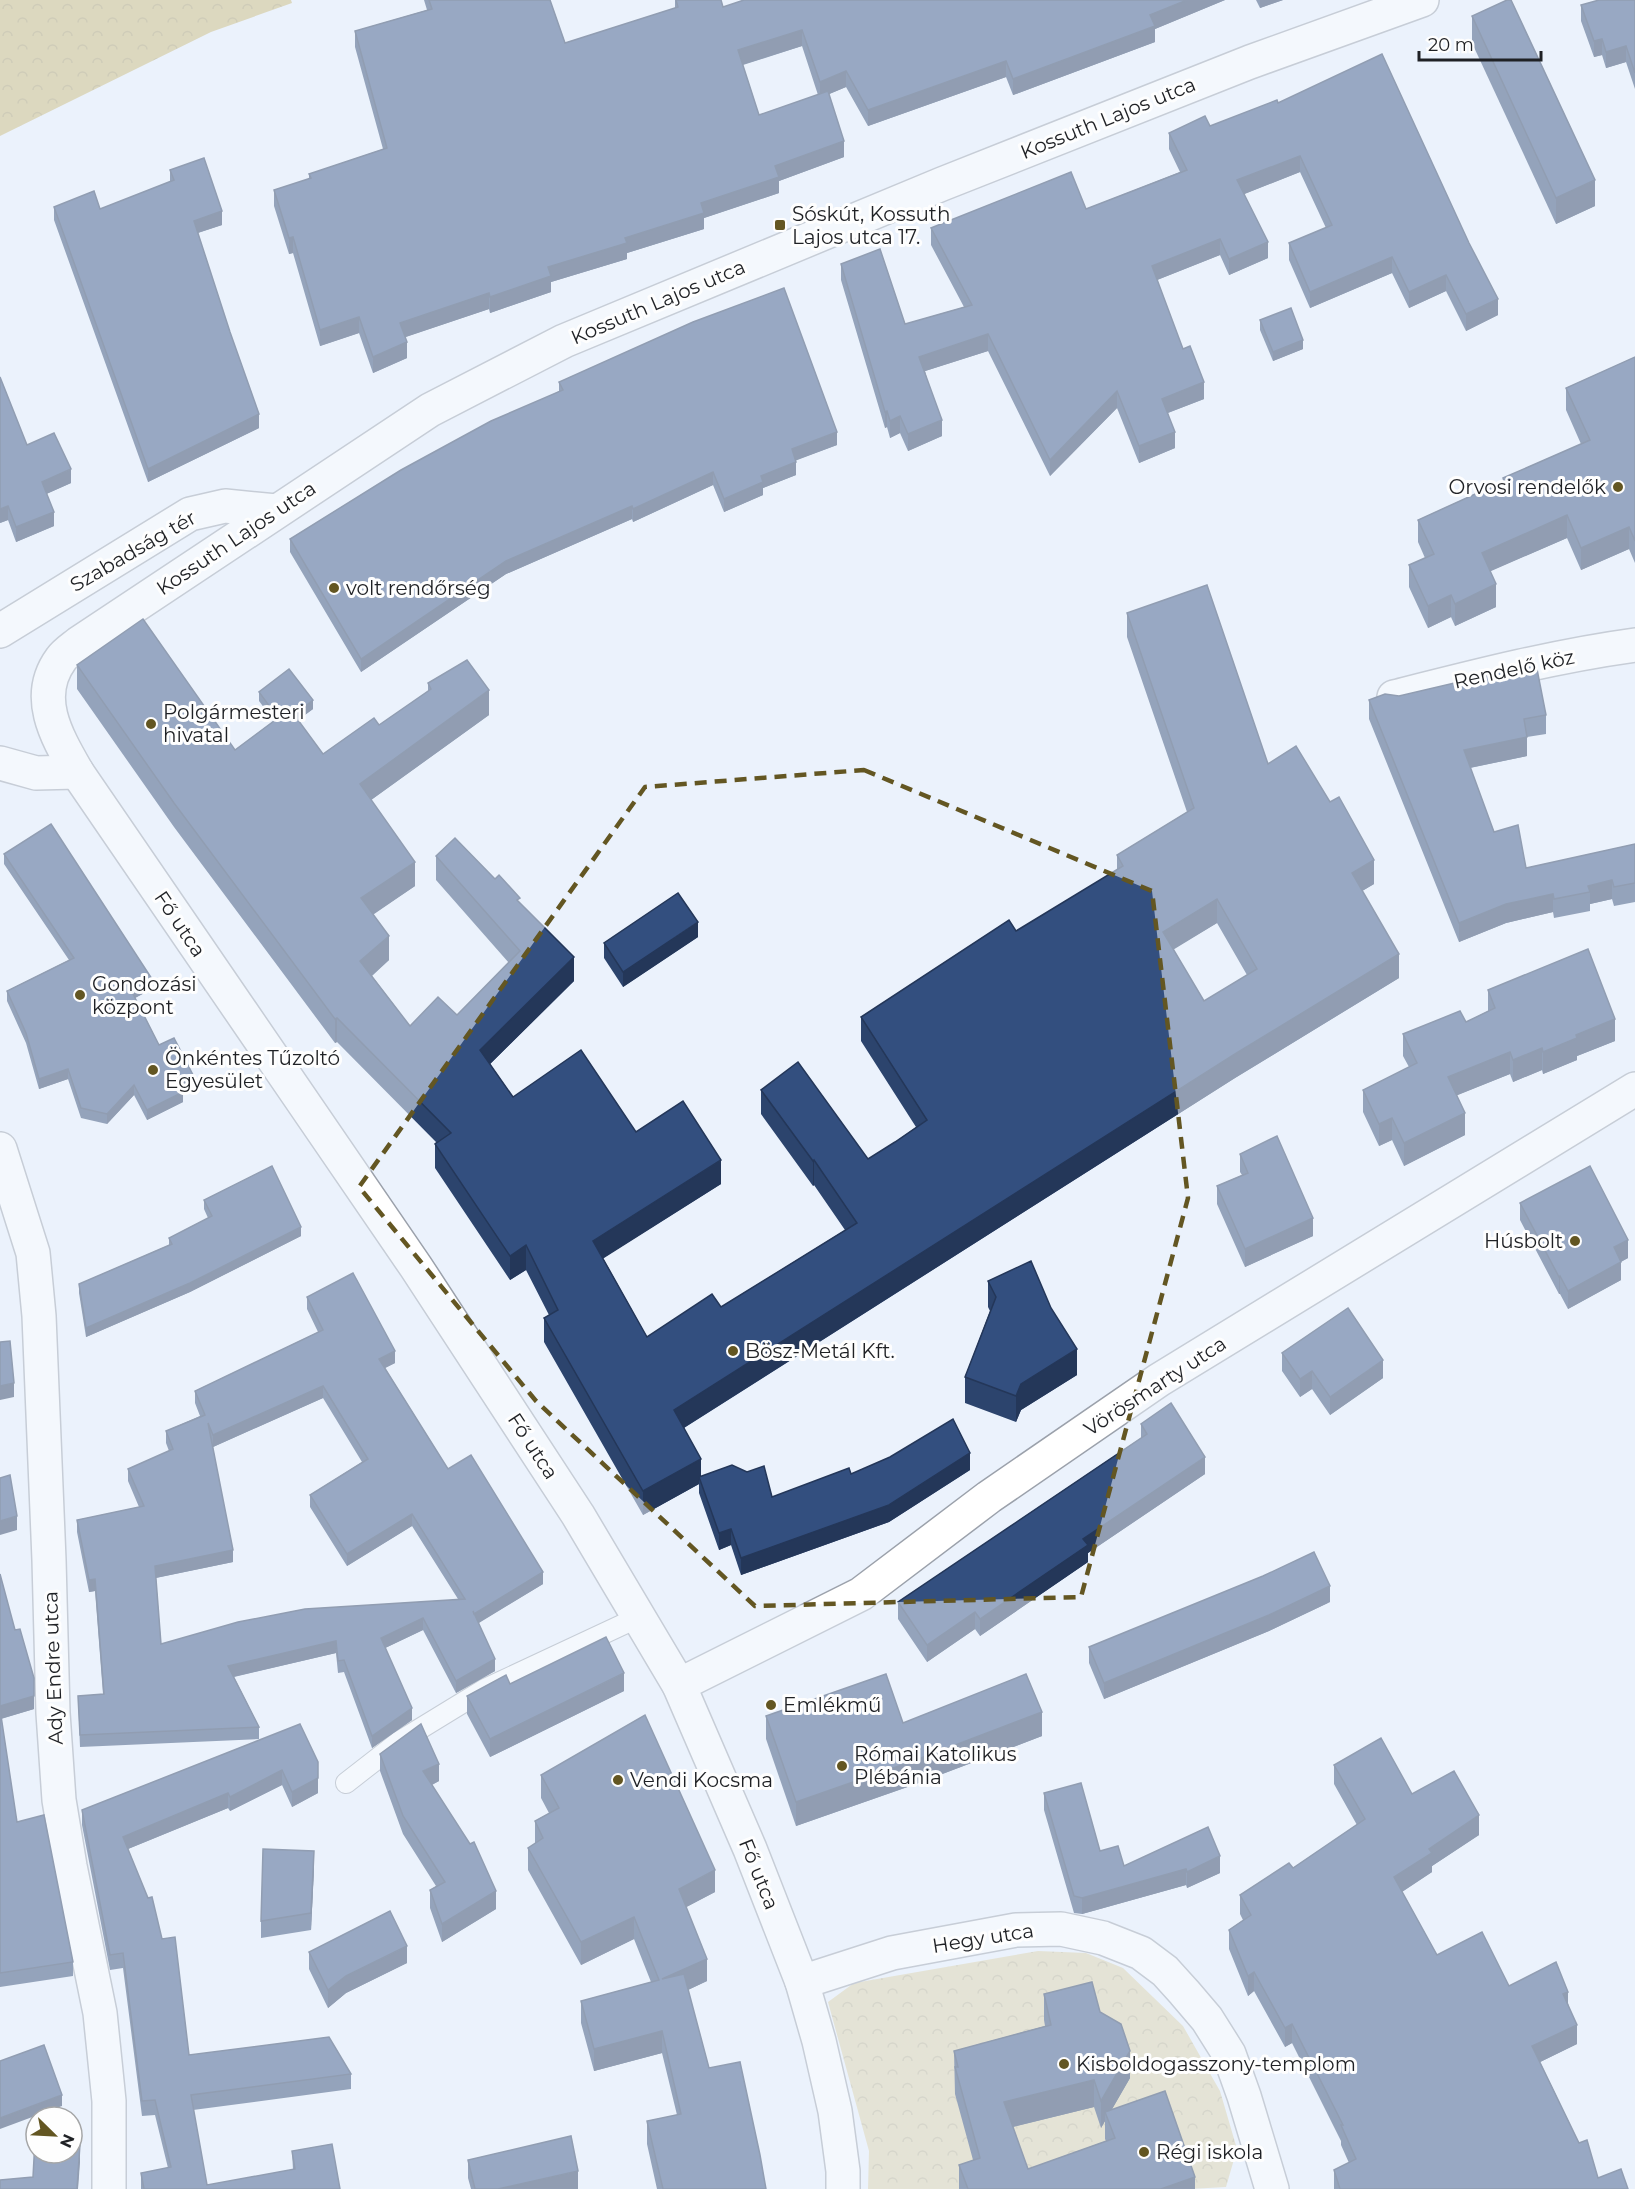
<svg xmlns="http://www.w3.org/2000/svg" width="1635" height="2189" viewBox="0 0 1635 2189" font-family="Montserrat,sans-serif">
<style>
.forest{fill:url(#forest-crowns)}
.park{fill:url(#park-crowns)}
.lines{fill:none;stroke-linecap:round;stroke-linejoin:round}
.service-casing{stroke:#9ba1ab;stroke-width:22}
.minor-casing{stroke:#9ba1ab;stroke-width:36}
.tertiary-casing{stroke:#9ba1ab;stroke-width:36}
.service{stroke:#fff;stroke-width:20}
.minor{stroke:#fff;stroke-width:33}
.tertiary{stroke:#fff;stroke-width:33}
.wall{fill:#2c446d;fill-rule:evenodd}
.shaded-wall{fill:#243759}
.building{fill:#334f7f;stroke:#243759;stroke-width:1.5;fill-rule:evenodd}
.marked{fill:none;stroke:#635622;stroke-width:4.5;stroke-dasharray:12 8;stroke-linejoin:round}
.poi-dot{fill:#635622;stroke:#fefefe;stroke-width:2}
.labels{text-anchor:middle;stroke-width:6;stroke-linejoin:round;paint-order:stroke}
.street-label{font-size:20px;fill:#1f2125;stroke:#fefefe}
.poi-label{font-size:20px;fill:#1f2125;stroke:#fefefe;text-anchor:start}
</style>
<defs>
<pattern id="forest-crowns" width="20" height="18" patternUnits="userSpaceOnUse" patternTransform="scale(1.5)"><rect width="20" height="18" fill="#cab877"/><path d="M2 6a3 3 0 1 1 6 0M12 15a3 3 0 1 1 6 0" fill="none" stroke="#ad9e67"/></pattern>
<pattern id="park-crowns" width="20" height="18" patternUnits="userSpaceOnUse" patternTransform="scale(1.5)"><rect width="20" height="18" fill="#dcd1a9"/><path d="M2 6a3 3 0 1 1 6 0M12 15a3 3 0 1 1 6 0" fill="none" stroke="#bcb391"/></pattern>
</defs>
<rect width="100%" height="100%" fill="#ebf2fc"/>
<path class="forest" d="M0,0H291L292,3L211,32L0,136Z"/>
<path class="park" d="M1038,1951L1086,1953L1123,1968L1183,2026L1220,2091L1237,2149L1226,2187L1190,2189L1115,2165L967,2189H868L869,2151L828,2002L854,1983Z"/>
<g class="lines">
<g class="service-casing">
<path id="service" d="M346,1783L400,1741L485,1689L639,1617"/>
</g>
<g class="minor-casing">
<g id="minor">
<path d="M0,631L190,514L225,506L276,511"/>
<path d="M1394,697C1473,677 1554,656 1635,645"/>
<path d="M0,763L36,773L77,772"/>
<path d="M0,1149L33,1253L39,1316L49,1560L53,1713L59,1800L70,1866L100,2013L109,2101V2189"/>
<path d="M679,1685L861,1594L989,1497L1159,1380L1635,1089"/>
<path d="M802,1982L892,1953L1016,1930L1061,1929L1103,1938L1141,1953L1165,1971L1184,1992L1207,2019L1229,2054L1244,2096L1272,2189"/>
</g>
</g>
<g class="tertiary-casing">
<path id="tertiary" d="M843,2189V2171L835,2111L819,2041L802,1982L750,1849L679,1685L578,1515L416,1267L77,772C57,737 33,697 61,659C65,653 73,648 79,643L430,410L564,341L942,184L1250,62L1422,0"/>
</g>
<use href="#service" class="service"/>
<use href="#minor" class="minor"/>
<use href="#tertiary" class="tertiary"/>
</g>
<g class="wall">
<path d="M424,0H550L565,43L675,8V0H721L723,7L744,0H1225L1155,29V42L1013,95L1006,77L868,126L846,87L829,94L844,157L779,181V193L704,218V229L627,253V259L551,282V292L490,313L489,309L405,337L407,358L373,373L359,333L320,346L293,253L289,254L274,206V190L309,179V174L383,149L355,47V31L427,10ZM802,46L818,95L759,115L743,65Z"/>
<path d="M1256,0H1283L1260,8Z"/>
<path d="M1635,0V89L1626,62L1606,68L1602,55L1594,57L1581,21V5Z"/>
<path d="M1472,16L1595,206L1556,224L1472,43Z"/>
<path d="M1278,103L1498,315L1466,331L1446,291L1409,308L1392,273L1310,308L1289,260V243L1326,228L1300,172L1244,194L1268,258L1229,275L1220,255L1157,280L1183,349L1204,399L1168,413L1175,448L1139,463L1117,408L1050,476L988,351L925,371L942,436L908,451L900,433L890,438L887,427L885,428L841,280V264L905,324L964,307L931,245V228L1086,209L1180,172L1169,149V133L1210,126Z"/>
<path d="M170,170L222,225L198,233L259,428L148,482L54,220V207L100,209L170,182Z"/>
<path d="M1260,320L1303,349L1273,361L1260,330Z"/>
<path d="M1635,357V563L1629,549L1581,570L1567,538L1490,571L1496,607L1455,626L1451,617L1428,628L1409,587V565L1425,558L1418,542V520L1503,481V478L1581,444L1566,410V388Z"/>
<path d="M559,382L837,445L796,460V475L763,488V495L724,512L713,485L633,522L632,519L506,574L361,672L290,552V539L559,391Z"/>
<path d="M27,445L71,483L46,494L54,526L16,542L8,520L0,523Z"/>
<path d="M1127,613L1268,764L1374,884L1362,891L1399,978L1235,1078L684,1428L701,1476L772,1497L851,1474L970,1470L889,1522L741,1575L731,1545L719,1550L699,1493V1484L643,1515L544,1342V1318L549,1315L526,1270L510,1280L435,1168V1144L436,1142L337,1042L335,1043L174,827L77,689V665L235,750L274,721L259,701V692L313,709L298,720L323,754L379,725L428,692V683L489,715L371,800L415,886L373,914L389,960L372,976L410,1026L457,1015L509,963L436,880V856L520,903L574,981L490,1064L513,1097L636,1132L721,1184L603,1258L647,1337L721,1307L845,1230L814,1185L813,1186L761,1114V1090L868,1159L895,1142L916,1127L861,1041V1017L1016,931L1117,870V855L1187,812L1127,637ZM1217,923L1247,975L1204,1001L1173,949Z"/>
<path d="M1399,696L1546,715V734L1527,737V756L1470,768L1494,832L1526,868L1635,844V902L1614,906L1612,899L1590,904V911L1554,918L1553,912L1506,923L1459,942L1369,719V700Z"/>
<path d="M4,854L152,989L135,998L159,1045L193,1085L182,1090L183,1102L147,1120L134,1095L107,1124L81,1118L68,1079L39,1089L26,1043L7,1001V991L69,960L4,864Z"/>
<path d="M698,937L623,987L604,958V943Z"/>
<path d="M1488,990L1615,1041L1577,1056V1060L1543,1074L1542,1070L1513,1082L1510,1074L1457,1095L1465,1135L1404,1166L1392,1140L1379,1146L1363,1112V1090L1409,1067L1403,1056V1034L1466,1022L1488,1011Z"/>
<path d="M1240,1154L1313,1236L1245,1267L1217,1204V1186L1242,1175L1240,1172Z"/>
<path d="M204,1200L301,1236L190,1292L86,1337L79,1293V1284L169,1245V1238L208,1218L204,1209Z"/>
<path d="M1520,1203L1628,1258L1621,1262V1280L1568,1309L1560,1294H1559L1520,1220Z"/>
<path d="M988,1281L1077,1375L1021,1410L1016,1422L965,1403V1377L990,1311L988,1307Z"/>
<path d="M307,1297L395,1363L385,1368L448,1469L543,1584L478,1623L495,1671L456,1693L423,1630L385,1648L412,1720L372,1748L344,1672L338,1673L336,1653L234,1677L259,1727V1739L80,1747L78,1696L103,1694L95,1591L89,1592L77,1532V1520L139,1507L128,1481V1469L169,1451L166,1443V1431L200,1416L195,1403V1391L318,1332L307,1309ZM323,1398L362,1462L310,1495V1507L347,1566L412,1526L458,1599L161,1644L156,1578L233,1562L213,1447Z"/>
<path d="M1282,1353L1383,1378L1330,1415L1312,1389L1300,1397L1282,1371Z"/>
<path d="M1141,1424L1205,1474L1088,1553V1562L980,1636L975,1629L927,1662L898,1619V1602L1141,1438Z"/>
<path d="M0,1574L34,1709L1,1719L17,1822L73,1962V1976L0,1987Z"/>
<path d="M1330,1602L1269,1631L1104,1699L1089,1663V1647Z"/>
<path d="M510,1684L624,1691L490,1757L467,1714V1696Z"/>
<path d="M766,1716L903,1723L1042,1736L916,1784L796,1826L766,1739Z"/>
<path d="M380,1754L439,1781L432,1785L496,1909L442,1942L430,1908V1890L436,1886L403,1834L380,1771Z"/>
<path d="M318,1762V1793L292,1807L282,1785L230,1811L228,1808L128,1849L189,2055L351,2074V2089L193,2110L207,2185L293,2170L292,2151L340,2189H141V2173L168,2168L155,2115L142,2116L123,1968L110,1970L82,1825V1810Z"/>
<path d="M1334,1765L1412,1794L1479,1835L1432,1866V1872L1402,1892L1437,1955L1509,1986L1568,2003L1577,2044L1540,2062L1579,2143L1598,2178L1628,2189H1334V2170L1349,2163L1341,2145V2141L1292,2043L1285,2047L1254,1991L1248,1996L1229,1949V1930L1243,1920L1240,1914V1895L1293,1868L1357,1825L1334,1784Z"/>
<path d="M541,1775L715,1892L686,1907L707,1981L688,1990L709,2068L766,2189H657L647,2144V2121L677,2115L662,2053L594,2071L581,2023V2001L651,1982L634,1939L581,1965L528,1870V1848L535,1844V1821L549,1813L541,1798Z"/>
<path d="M1044,1793L1100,1851L1124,1866L1208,1827L1220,1873L1187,1888L1186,1885L1082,1914L1074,1913L1044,1810Z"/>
<path d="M314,1868L311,1930L261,1938V1921Z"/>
<path d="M309,1952L407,1963L346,1993L328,2008L309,1969Z"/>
<path d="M1044,1994L1100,2012L1130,2078L1112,2109L1195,2189H959V2165L973,2160L955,2094L954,2051L1045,2026L1044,2020ZM1094,2107L1101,2128L1105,2121V2139L1106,2141L1028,2169L1013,2127Z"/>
<path d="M468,2160L578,2189H471L468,2178Z"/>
</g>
<g class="shaded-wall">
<path d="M1187,0H1225L1155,29V42L1013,95V79L1150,15Z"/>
<path d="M1260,0H1283L1260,8Z"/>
<path d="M802,30V46L738,66V50Z"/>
<path d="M1602,39V55L1594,57V41Z"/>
<path d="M1626,46V62L1606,68V52Z"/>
<path d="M1006,61V77L868,126V110Z"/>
<path d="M846,71V87L820,98V82Z"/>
<path d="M844,141V157L779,181V193L704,218V229L627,253V259L551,282V292L490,313V297L548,267L625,238L701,203L775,166Z"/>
<path d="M1300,156V172L1237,197V180Z"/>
<path d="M1595,180V206L1556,224V198Z"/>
<path d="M222,211V225L194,234V221Z"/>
<path d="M293,237V253L289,254V238Z"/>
<path d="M1220,239V255L1152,282V266Z"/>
<path d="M1268,242V258L1229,275V259Z"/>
<path d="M1392,257V273L1310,308V292Z"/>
<path d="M1446,275V291L1409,308V292Z"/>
<path d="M489,293V309L400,339V323Z"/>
<path d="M1498,299V315L1466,331V314Z"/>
<path d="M359,317V333L320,346V330Z"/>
<path d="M988,334V351L919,373V357Z"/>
<path d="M1303,340V349L1273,361V352Z"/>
<path d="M407,342V358L373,373V357Z"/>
<path d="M1204,382V399L1162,415V399Z"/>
<path d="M1117,391V408L1050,476V460Z"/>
<path d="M887,411V427L885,428V412Z"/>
<path d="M259,414V428L148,482V469Z"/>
<path d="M900,416V433L890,438V421Z"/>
<path d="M942,420V436L908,451V434Z"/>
<path d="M837,432V445L792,462V449Z"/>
<path d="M1175,432V448L1139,463V446Z"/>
<path d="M796,462V475L763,488V495L724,512V499L761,476Z"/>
<path d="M71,469V483L42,496V482Z"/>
<path d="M713,472V485L633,522V509Z"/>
<path d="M8,506V520L0,523V509Z"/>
<path d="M632,506V519L506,574L361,672V659L506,561Z"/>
<path d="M54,512V526L16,542V527Z"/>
<path d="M1567,515V538L1482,575V553Z"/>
<path d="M1629,527V549L1581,570V548Z"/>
<path d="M1496,584V607L1455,626V604Z"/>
<path d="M1451,595V617L1428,628V606Z"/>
<path d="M489,690V715L360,808V784Z"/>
<path d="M313,700V709L282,732V723Z"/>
<path d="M1527,737V756L1464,769V750Z"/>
<path d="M1374,860V884L1352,897V873Z"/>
<path d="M415,862V886L361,923V898Z"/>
<path d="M1612,880V899L1590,904V892L1588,886Z"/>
<path d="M1553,894V912L1506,923L1459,942V923L1506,904Z"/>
<path d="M1217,899V923L1163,956V932Z"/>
<path d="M698,922V937L623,987V972Z"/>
<path d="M389,936V960L360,986V961Z"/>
<path d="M1399,954V978L1235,1078L674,1434V1410L1235,1054Z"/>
<path d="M574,957V981L480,1074V1050Z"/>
<path d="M152,979V989L131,1000V990Z"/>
<path d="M337,1018V1042L335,1043V1019Z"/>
<path d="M1615,1019V1041L1577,1056V1060L1543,1074V1052L1576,1035Z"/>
<path d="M1542,1048V1070L1513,1082V1060Z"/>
<path d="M1510,1052V1074L1448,1099V1077Z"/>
<path d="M68,1069V1079L39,1089V1079Z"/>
<path d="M193,1075V1085L178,1092V1082Z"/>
<path d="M134,1085V1095L107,1124V1114Z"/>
<path d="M183,1092V1102L147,1120V1110Z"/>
<path d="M1465,1113V1135L1404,1166V1143Z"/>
<path d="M1392,1118V1140L1379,1146V1124Z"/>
<path d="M721,1160V1184L593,1265V1241Z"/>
<path d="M814,1160V1185L813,1186V1161Z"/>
<path d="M1313,1218V1236L1245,1267V1249Z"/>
<path d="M301,1227V1236L190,1292L86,1337V1328Z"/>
<path d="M1628,1240V1258L1614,1265V1247Z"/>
<path d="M526,1245V1270L510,1280V1256Z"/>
<path d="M1621,1262V1280L1568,1309V1291Z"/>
<path d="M1560,1276V1294H1559V1277Z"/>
<path d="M1077,1349V1375L1021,1410L1016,1422V1396L1021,1384Z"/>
<path d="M395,1351V1363L379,1371V1359Z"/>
<path d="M1383,1360V1378L1330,1415V1397Z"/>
<path d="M1312,1371V1389L1300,1397V1379Z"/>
<path d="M14,1383V1397L0,1400V1386Z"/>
<path d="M323,1386V1398L213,1447V1435Z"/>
<path d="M970,1453V1470L889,1522L741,1575V1558Z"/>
<path d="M1205,1457V1474L1088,1553V1562L980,1636V1619L1083,1539Z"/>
<path d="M701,1459V1482L699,1477V1484L643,1515V1491Z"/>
<path d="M412,1514V1526L347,1566V1554Z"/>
<path d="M17,1516V1530L0,1535V1521Z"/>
<path d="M731,1529V1545L719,1550V1533Z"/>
<path d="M233,1550V1562L155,1578V1566Z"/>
<path d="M543,1572V1584L474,1626V1614Z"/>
<path d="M95,1579V1591L89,1592V1580Z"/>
<path d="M1330,1586V1602L1269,1631L1104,1699V1683Z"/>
<path d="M975,1612V1629L927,1662V1645Z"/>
<path d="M423,1618V1630L381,1650V1638Z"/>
<path d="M336,1641V1653L228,1678V1666Z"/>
<path d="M495,1659V1671L456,1693V1681Z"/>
<path d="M624,1673V1691L490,1757V1739Z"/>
<path d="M34,1696V1709L0,1719V1706Z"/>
<path d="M412,1708V1720L372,1748V1736Z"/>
<path d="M1042,1712V1736L916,1784L796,1826V1802Z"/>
<path d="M318,1762V1793L292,1807V1792Z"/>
<path d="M439,1764V1781L423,1789V1771Z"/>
<path d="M282,1770V1785L230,1811V1797Z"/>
<path d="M228,1793V1808L123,1851V1837Z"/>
<path d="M1479,1815V1835L1432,1866V1872L1394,1897V1877L1429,1849Z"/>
<path d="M314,1851V1868L311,1930V1913Z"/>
<path d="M1220,1856V1873L1187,1888V1872Z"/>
<path d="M1186,1869V1885L1082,1914V1898Z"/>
<path d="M715,1870V1892L679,1911V1889Z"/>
<path d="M496,1891V1909L442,1942V1924Z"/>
<path d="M634,1917V1939L581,1965V1942Z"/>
<path d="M407,1946V1963L346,1993L328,2008V1990L346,1976Z"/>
<path d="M707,1959V1981L662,2002V1979Z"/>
<path d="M1254,1972V1991L1248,1996V1976Z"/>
<path d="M1568,1992V2011L1563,1994Z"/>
<path d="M1292,2024V2043L1285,2047V2028Z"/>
<path d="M1577,2025V2044L1532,2066V2046Z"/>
<path d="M662,2031V2053L594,2071V2049Z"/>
<path d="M1130,2051V2078L1107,2118L1105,2112V2121L1101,2128V2101Z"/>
<path d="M1094,2080V2107L1004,2129V2102Z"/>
<path d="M62,2095V2106L0,2129V2118Z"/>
<path d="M80,2144V2162L78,2189H77Z"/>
<path d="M578,2171V2189H498Z"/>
<path d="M1195,2177V2189H1161Z"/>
</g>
<g class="building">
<path d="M429,0H550L565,43L678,7L676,0H721L723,7L744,0H1187L1150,15L1155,26L1013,79L1006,61L868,110L846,71L820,82L802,30L738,50L759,115L828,91L844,141L775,166L779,177L701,203L704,213L625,238L627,243L548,267L551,276L490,297L489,293L400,323L407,342L373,357L359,317L320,330L293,237L289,238L274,190L311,178L309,174L387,148L355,31L432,9Z"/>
<path d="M1507,0H1511L1595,180L1556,198L1472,16Z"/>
<path d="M1599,0H1635V73L1626,46L1606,52L1602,39L1594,41L1581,5Z"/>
<path d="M1382,54L1469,243L1498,299L1466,314L1446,275L1409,292L1392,257L1310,292L1289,243L1332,225L1300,156L1237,180L1268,242L1229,259L1220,239L1152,266L1183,349L1190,346L1204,382L1162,399L1175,432L1139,446L1117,391L1050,460L988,334L919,357L942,420L908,434L900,416L890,421L887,411L885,412L841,264L880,249L905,324L972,305L931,228L1071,172L1086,209L1187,170L1169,133L1205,116L1210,126L1277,100L1278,103Z"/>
<path d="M204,158L222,211L194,221L230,332L259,414L148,469L54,207L94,191L100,209L174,180L170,170Z"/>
<path d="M784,288L837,432L792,449L796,462L761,476L763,482L724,499L713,472L633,509L632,506L506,561L361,659L290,539L401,470L491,421L563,390L559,382L693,322Z"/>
<path d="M1291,308L1303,340L1273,352L1260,320Z"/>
<path d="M1635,357V541L1629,527L1581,548L1567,515L1482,553L1496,584L1455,604L1451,595L1428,606L1409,565L1434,554L1418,520L1504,481L1503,478L1590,440L1566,388Z"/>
<path d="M0,377L27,445L54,433L71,469L42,482L54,512L16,527L8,506L0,509Z"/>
<path d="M1207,585L1268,764L1296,746L1330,802L1339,797L1374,860L1352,873L1399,954L1235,1054L674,1410L701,1459L643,1491L544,1318L558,1310L526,1245L510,1256L435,1144L451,1133L337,1018L335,1019L174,803L77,665L143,619L235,750L290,709L323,754L374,718L379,725L431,689L428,683L467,660L489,690L360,784L415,862L361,898L389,936L360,961L410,1026L438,997L457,1015L520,951L436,856L455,838L495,879L499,875L520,898L517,900L574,957L480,1050L513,1097L581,1050L636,1132L683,1101L721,1160L593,1241L647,1337L712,1294L721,1307L857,1223L814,1160L813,1161L761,1090L798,1062L868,1159L895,1142L927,1120L861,1017L1009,920L1016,931L1123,866L1117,855L1194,808L1127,613ZM1217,899L1257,969L1204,1001L1163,932Z"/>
<path d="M1536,664L1546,715L1524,719L1527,737L1464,750L1494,832L1518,825L1526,868L1635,844V883L1614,887L1612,880L1588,886L1590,892L1554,899L1553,894L1506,904L1459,923L1369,700L1385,694L1399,696Z"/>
<path d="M289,669L313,700L294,715L290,709L278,718L259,692Z"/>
<path d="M51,824L152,979L131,990L159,1045L174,1038L193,1075L178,1082L183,1092L147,1110L134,1085L107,1114L81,1108L68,1069L39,1079L26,1033L7,991L74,958L4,854Z"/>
<path d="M678,893L698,922L623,972L604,943Z"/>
<path d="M1588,949L1615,1019L1576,1035L1577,1038L1543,1052L1542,1048L1513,1060L1510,1052L1448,1077L1465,1113L1404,1143L1392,1118L1379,1124L1363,1090L1417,1063L1403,1034L1460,1011L1466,1022L1495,1008L1488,990Z"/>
<path d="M1277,1136L1313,1218L1245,1249L1217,1186L1248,1173L1240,1154Z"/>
<path d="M272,1166L301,1227L190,1283L86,1328L79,1284L172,1244L169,1238L212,1216L204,1200Z"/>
<path d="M1590,1166L1628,1240L1614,1247L1621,1262L1568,1291L1560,1276L1559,1277L1520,1203Z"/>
<path d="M1031,1261L1051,1308L1077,1349L1021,1384L1016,1396L965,1377L996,1297L988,1281Z"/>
<path d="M353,1273L395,1351L379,1359L448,1469L471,1455L543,1572L474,1614L473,1611L495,1659L456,1681L423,1618L381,1638L412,1708L372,1736L344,1660L338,1661L336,1641L228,1666L259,1727L80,1735L78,1696L104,1694L95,1579L89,1580L77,1520L144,1506L128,1469L173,1449L166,1431L205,1415L195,1391L323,1330L307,1297ZM323,1386L368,1459L310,1495L347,1554L412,1514L465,1599L305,1609L238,1622L161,1644L155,1566L233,1550L208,1423L213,1435Z"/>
<path d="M1348,1308L1383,1360L1330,1397L1312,1371L1300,1379L1282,1353Z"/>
<path d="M10,1341L14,1383L0,1386V1342Z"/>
<path d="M1171,1403L1205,1457L1083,1539L1088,1545L1041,1577L980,1619L975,1612L927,1645L898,1602L1147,1434L1141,1424Z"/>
<path d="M953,1419L970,1453L889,1505L741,1558L731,1529L719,1533L699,1477L732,1465L747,1472L764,1466L772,1497L849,1468L851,1474L890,1457Z"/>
<path d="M10,1475L17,1516L0,1521V1478Z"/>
<path d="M1314,1552L1330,1586L1269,1615L1104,1683L1089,1647L1263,1576Z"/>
<path d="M0,1574L15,1630L20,1629L34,1678V1696L0,1706Z"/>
<path d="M606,1637L624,1673L490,1739L467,1696L506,1675L510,1684Z"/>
<path d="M886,1674L903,1723L1026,1674L1042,1712L916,1760L796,1802L766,1716Z"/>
<path d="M0,1709L17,1822L44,1815L73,1962L0,1973Z"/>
<path d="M645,1715L715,1870L679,1889L707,1959L662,1979L684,1974L709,2068L740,2062L760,2155L766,2189H663L647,2121L681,2114L662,2031L594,2049L581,2001L659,1980L634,1917L581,1942L528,1848L543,1838L535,1821L559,1808L541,1775Z"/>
<path d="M300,1724L318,1762V1778L292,1792L282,1770L230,1797L228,1793L123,1837L148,1898L152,1897L162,1939L175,1937L189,2055L329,2037L351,2074L191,2095L207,2185L295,2169L292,2151L332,2144L340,2189H144L141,2173L171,2167L155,2100L142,2101L123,1953L110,1955L82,1810Z"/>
<path d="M421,1724L439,1764L423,1771L470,1844L474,1842L496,1891L442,1924L430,1890L445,1882L403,1816L380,1754Z"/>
<path d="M1381,1738L1412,1794L1454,1771L1479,1815L1429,1849L1432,1853L1394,1877L1437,1955L1482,1932L1509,1986L1556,1962L1568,1992L1563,1994L1577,2025L1532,2046L1579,2143L1587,2140L1598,2178L1621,2169L1628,2189H1340L1334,2170L1356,2159L1341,2125H1343L1292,2024L1285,2028L1254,1972L1248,1976L1229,1930L1251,1915L1240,1895L1289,1863L1293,1868L1365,1819L1334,1765Z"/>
<path d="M1081,1783L1100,1851L1118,1846L1124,1866L1208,1827L1220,1856L1187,1872L1186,1869L1082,1898L1074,1896L1044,1793Z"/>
<path d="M263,1849L314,1851L311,1913L261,1921Z"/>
<path d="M390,1911L407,1946L346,1976L328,1990L309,1952Z"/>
<path d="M1092,1982L1100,2012L1121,2024L1130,2051L1101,2101L1094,2080L1004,2102L1028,2169L1115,2138L1105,2112L1165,2091L1195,2177L1161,2189H968L959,2165L980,2158L955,2067H958L954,2051L1051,2025L1044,1994Z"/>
<path d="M44,2045L62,2095L0,2118V2061Z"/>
<path d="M571,2136L578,2171L498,2189H475L468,2160Z"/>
<path d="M35,2140H36V2153H72V2143L80,2144L77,2189H0V2180L33,2177Z"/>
</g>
<path d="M0 0H1635V2189H0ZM864,770L1152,891L1188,1198L1081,1597L755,1606L536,1401L359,1187L645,787Z" fill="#ebf2fc" fill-opacity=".55" fill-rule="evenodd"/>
<path class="marked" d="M864,770L1152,891L1188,1198L1081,1597L755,1606L536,1401L359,1187L645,787Z"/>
<g class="poi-dot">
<rect x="774" y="219" width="12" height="12" rx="3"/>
<circle cx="1618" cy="487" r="6"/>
<circle cx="334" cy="588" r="6"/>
<circle cx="151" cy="724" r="6"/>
<circle cx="80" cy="995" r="6"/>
<circle cx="153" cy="1070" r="6"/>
<circle cx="1575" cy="1241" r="6"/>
<circle cx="733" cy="1351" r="6"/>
<circle cx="771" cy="1705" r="6"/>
<circle cx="842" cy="1766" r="6"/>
<circle cx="618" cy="1780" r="6"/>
<circle cx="1064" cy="2064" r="6"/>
<circle cx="1144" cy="2152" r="6"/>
</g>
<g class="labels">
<g class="street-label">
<text transform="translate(1108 118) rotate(-22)" y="7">Kossuth Lajos utca</text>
<text transform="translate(658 302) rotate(-23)" y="7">Kossuth Lajos utca</text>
<text transform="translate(236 538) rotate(-34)" y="7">Kossuth Lajos utca</text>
<text transform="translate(133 551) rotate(-30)" y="7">Szabadság tér</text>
<text transform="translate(1514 669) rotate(-12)" y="7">Rendelő köz</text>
<text transform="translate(180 924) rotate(56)" y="7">Fő utca</text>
<text transform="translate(1155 1386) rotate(-33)" y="7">Vörösmarty utca</text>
<text transform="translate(533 1446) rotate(57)" y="7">Fő utca</text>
<text transform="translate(53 1668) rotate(-92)" y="7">Ady Endre utca</text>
<text transform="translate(759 1874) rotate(68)" y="7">Fő utca</text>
<text transform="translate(983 1938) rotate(-9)" y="7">Hegy utca</text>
</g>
<g class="poi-label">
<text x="792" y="221">Sóskút, Kossuth<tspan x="792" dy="23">Lajos utca 17.</tspan></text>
<text x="1606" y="494" text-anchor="end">Orvosi rendelők</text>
<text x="346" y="595">volt rendőrség</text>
<text x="163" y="719">Polgármesteri<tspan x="163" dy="23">hivatal</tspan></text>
<text x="92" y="991">Gondozási<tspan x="92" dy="23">központ</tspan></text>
<text x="165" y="1065">Önkéntes Tűzoltó<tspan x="165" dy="23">Egyesület</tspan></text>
<text x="1563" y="1248" text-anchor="end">Húsbolt</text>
<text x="745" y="1358">Bösz-Metál Kft.</text>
<text x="783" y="1712">Emlékmű</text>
<text x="854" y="1761">Római Katolikus<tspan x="854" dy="23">Plébánia</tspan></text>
<text x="630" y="1787">Vendi Kocsma</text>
<text x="1076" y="2071">Kisboldogasszony-templom</text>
<text x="1156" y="2159">Régi iskola</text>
</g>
</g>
<g transform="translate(54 2135) rotate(114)"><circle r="28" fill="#fefefe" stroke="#a5a6a7" stroke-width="1.5"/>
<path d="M0-4.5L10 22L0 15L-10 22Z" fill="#635622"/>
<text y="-9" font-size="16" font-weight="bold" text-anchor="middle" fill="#1f2125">N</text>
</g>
<path d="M1419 51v9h122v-9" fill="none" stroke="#1f2125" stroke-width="3"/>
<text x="1428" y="51" font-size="18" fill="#1f2125" stroke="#fefefe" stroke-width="4.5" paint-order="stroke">20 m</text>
</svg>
